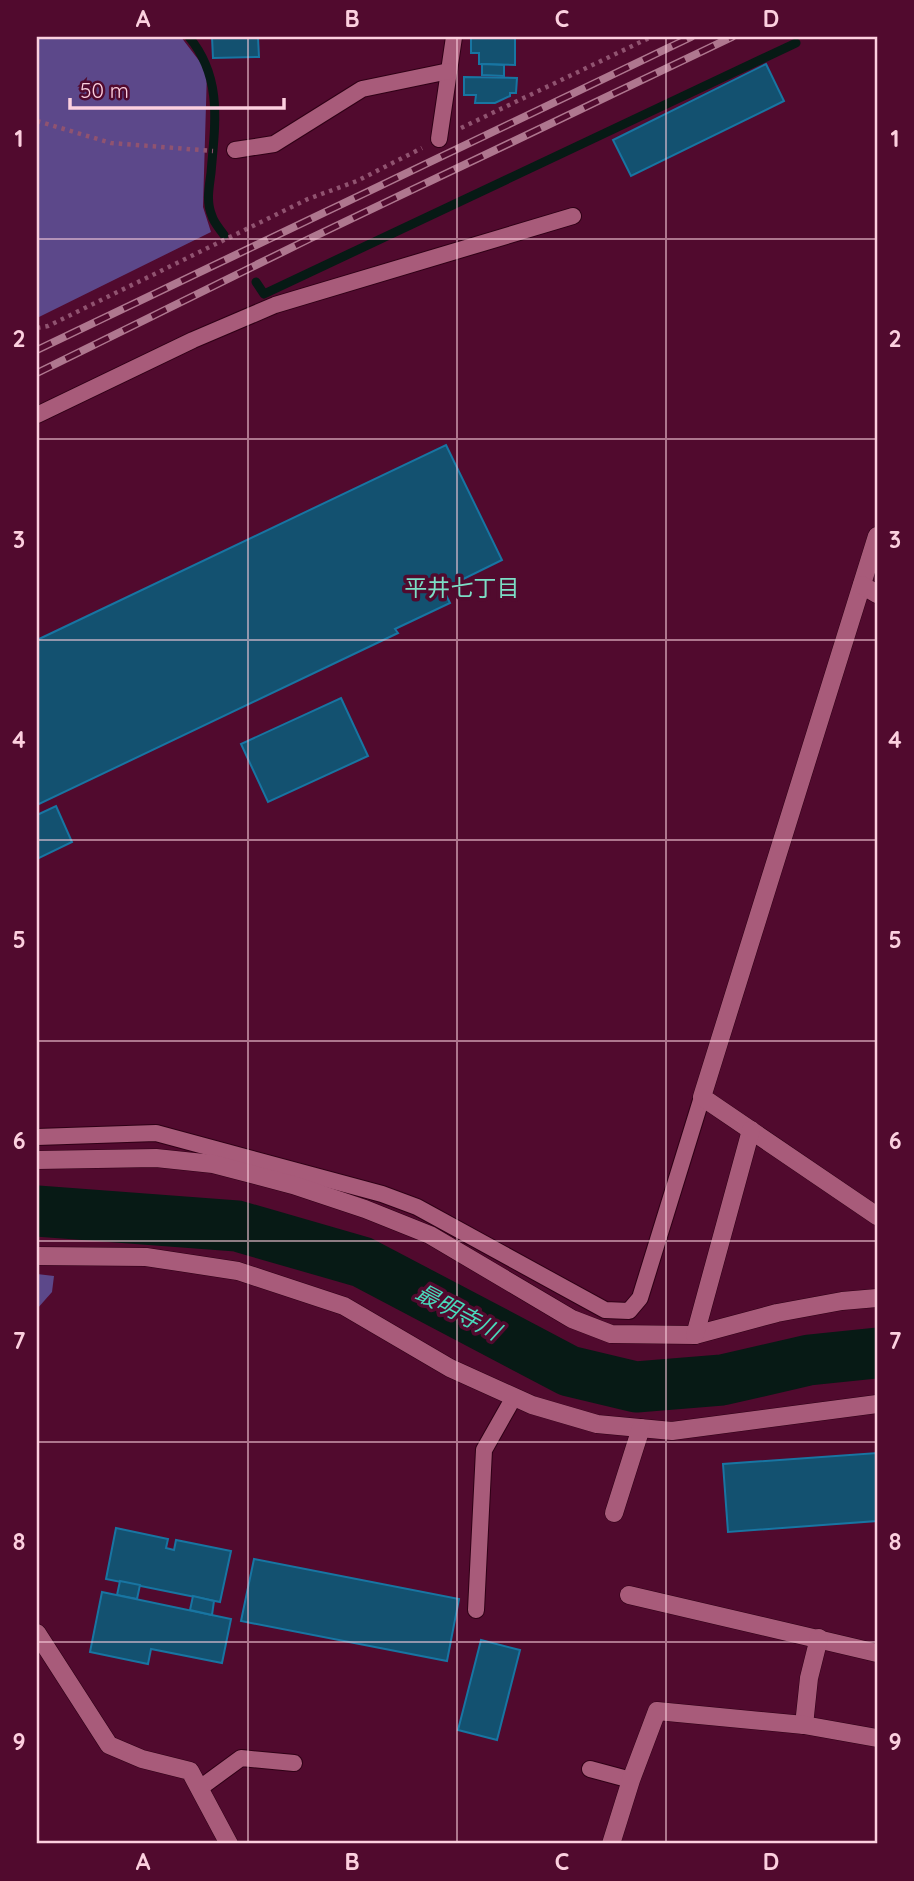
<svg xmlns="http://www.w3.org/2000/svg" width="914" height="1881" viewBox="0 0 914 1881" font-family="Quicksand,'Noto Sans JP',sans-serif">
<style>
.green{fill:#5c488a}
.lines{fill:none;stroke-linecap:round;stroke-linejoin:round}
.stream{stroke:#071a15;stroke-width:9}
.river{stroke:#071a15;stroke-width:51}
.building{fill:#135170;stroke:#1875a2;stroke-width:2}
.lane-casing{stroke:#2f0016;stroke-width:18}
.street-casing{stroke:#2f0016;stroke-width:19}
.path{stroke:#905370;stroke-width:4.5;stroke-dasharray:3.5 5;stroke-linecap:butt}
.lane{stroke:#a85b7a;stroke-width:16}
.street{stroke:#a85b7a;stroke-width:18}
.rail-casing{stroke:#af778f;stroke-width:8}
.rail{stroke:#510a2e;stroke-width:5;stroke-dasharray:16;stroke-linecap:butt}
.grid{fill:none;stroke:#fcd0df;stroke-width:2;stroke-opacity:0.55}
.labels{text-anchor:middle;stroke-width:7;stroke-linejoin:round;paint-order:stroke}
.neighbourhood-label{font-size:23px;fill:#7cdec6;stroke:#510a2e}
.water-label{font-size:23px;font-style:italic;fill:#49d9ba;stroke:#510a2e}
.neatline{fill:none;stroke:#fcd0df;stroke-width:2.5}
.grid-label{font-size:23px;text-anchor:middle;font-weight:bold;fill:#fcd0df}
</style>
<rect width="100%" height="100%" fill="#510a2e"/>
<g class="green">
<path d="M37,37H181L207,71L203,207L211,232L37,318Z"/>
<path d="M37,1274L54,1276L52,1292L37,1309Z"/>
</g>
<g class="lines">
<g class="stream">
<path d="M189,37C223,78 215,124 211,173C209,188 206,202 212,216C214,223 220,229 224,235"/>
<path d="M256,282L264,294L796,43"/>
</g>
<path class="river" d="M37,1211L237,1226L362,1262L569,1371L636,1387L722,1380L809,1360L877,1353"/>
</g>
<g class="building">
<path d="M212,37H258L259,57L213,58Z"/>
<path d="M471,37H515V65L479,64V53H471Z"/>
<path d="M482,64L504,65V76L482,75Z"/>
<path d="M766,64L784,101L631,176L613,140Z"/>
<path d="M464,77L517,78L516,93H510V96L495,103H475L476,95H464Z"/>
<path d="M446,445L502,560L443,589L450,603L395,629L398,633L37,805V640Z"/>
<path d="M341,698L368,756L268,802L241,744Z"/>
<path d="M56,806L72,842L37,859V815Z"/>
<path d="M877,1453V1521L728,1532L723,1464Z"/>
<path d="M116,1528L168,1539L166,1548L174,1550L176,1540L231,1551L220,1602L106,1579Z"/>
<path d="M254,1559L459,1599L447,1661L241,1621Z"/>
<path d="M120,1581L140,1585L137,1599L117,1595Z"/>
<path d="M102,1592L231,1619L222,1663L151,1649L148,1664L90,1652Z"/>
<path d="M193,1596L214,1601L212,1615L190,1610Z"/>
<path d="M481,1640L520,1650L497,1740L458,1730Z"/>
</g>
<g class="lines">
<g class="lane-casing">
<g id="lane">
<path d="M439,139L454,37"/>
<path d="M235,150L274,144L362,89L449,71"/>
<path d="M37,415L193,340L275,305L573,216"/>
<path d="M37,1137L156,1133L382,1194L417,1207L605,1310L629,1311L640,1298L702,1097"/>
<path d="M476,1610L484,1450L514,1397"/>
<path d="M590,1769L631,1780"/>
<path d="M200,1788L241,1758L294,1763"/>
</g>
</g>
<g class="street-casing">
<g id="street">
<path d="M877,536L702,1097L877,1216"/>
<path d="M862,585L877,594"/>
<path d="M37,1160L156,1158L213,1164L293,1185L365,1209L430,1235L572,1319L611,1334L695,1335L777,1313L842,1301L877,1298"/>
<path d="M37,1256L146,1257L238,1271L344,1306L450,1368L532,1405L597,1424L672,1431L877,1404"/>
<path d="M695,1335L751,1130"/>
<path d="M614,1513L641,1428"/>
<path d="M629,1595L877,1653"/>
<path d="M37,1633L109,1745L142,1759L190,1771L229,1844"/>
<path d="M804,1725L809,1678L819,1638"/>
<path d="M611,1844L631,1780L657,1711L804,1725L877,1738"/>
</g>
</g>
<g class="path">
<path d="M37,121L111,143L213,151"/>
<path d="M461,128L651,37"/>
<path d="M37,328L48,326L308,199L357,181L422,148"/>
</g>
<use href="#lane" class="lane"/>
<use href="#street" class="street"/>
<g class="rail-casing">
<g id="rail">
<path d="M37,350L691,37"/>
<path d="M37,373L311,238L732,37"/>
</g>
</g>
<use href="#rail" class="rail"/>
</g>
<path class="grid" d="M248,37V1844M457,37V1844M666,37V1844M37,239H877M37,439H877M37,640H877M37,840H877M37,1041H877M37,1241H877M37,1442H877M37,1642H877"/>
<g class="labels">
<g class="neighbourhood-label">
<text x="462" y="596">平井七丁目</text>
</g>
<g class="water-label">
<text transform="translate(458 1312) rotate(28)" y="8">最明寺川</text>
</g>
</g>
<rect width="914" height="1881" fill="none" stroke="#510a2e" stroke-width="77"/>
<path d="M70 98v10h214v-10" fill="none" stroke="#fcd0df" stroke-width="3.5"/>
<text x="80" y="98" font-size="21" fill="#fcd0df" stroke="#510a2e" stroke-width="5" paint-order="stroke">50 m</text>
<rect x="38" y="38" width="838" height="1804" class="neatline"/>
<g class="grid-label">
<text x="143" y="27">A</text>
<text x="352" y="27">B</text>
<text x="562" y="27">C</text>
<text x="771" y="27">D</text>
<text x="19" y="147">1</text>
<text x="895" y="147">1</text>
<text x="19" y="347">2</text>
<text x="895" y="347">2</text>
<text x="19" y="548">3</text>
<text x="895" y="548">3</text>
<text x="19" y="748">4</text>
<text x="895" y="748">4</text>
<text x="19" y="948">5</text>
<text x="895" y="948">5</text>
<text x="19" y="1149">6</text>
<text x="895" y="1149">6</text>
<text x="19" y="1349">7</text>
<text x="895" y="1349">7</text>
<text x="19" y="1550">8</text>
<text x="895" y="1550">8</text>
<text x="19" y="1750">9</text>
<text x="895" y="1750">9</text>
<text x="143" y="1870">A</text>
<text x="352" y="1870">B</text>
<text x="562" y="1870">C</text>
<text x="771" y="1870">D</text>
</g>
</svg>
